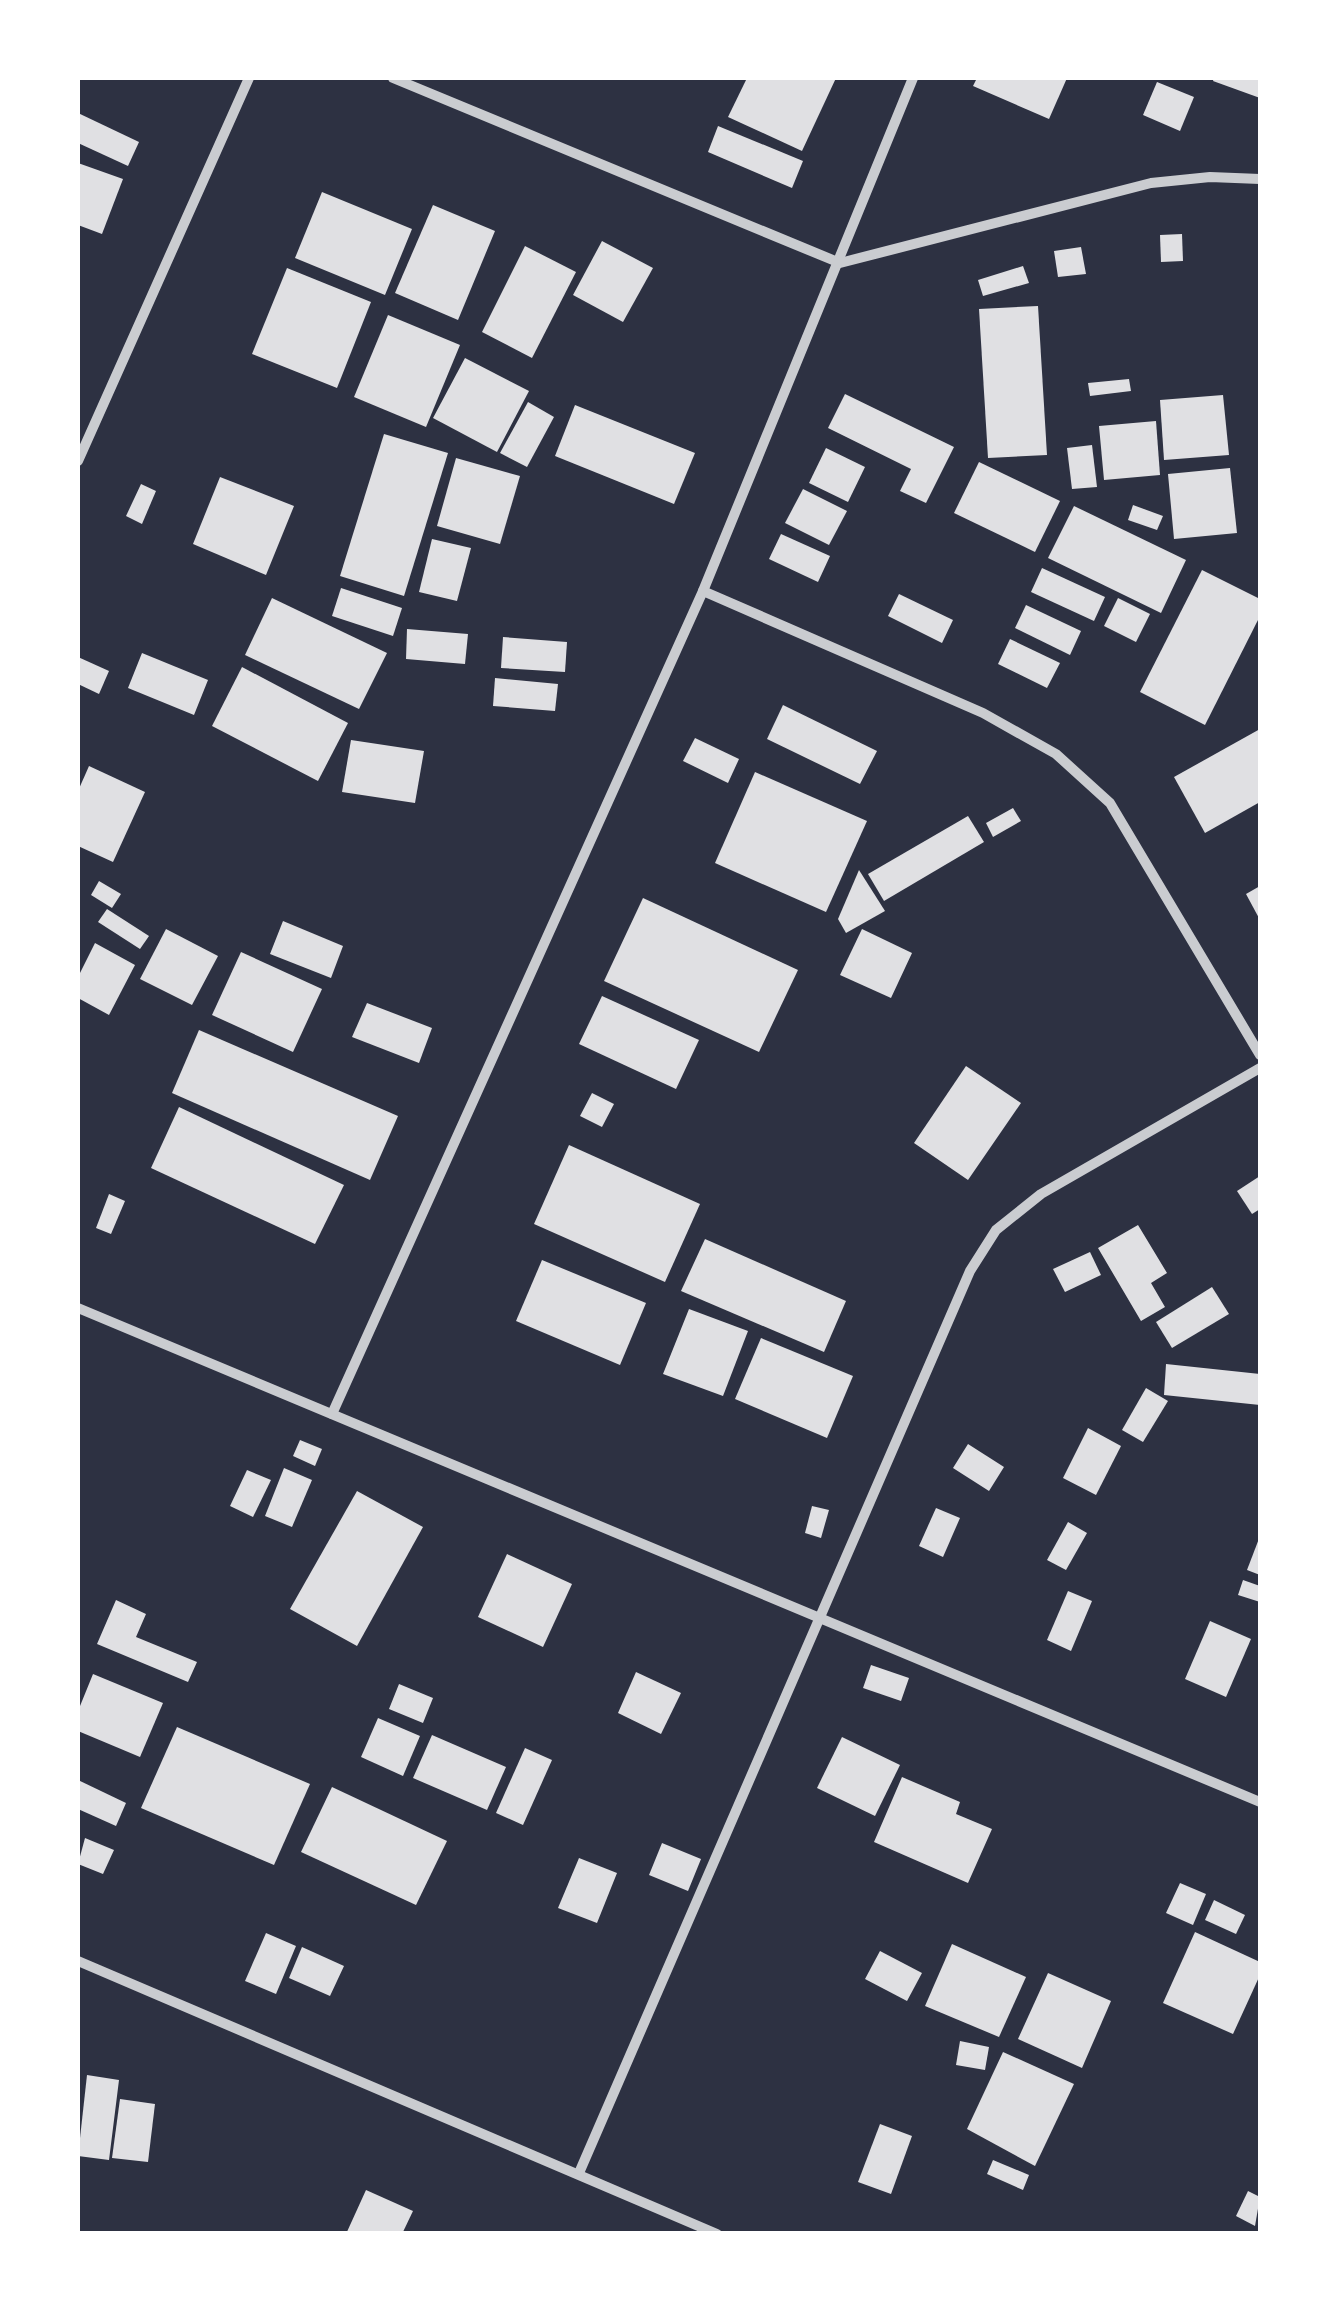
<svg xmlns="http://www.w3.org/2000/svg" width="1338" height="2311" viewBox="0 0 1338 2311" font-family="'Sofia Sans Condensed',sans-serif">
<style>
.building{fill:#e0e0e3}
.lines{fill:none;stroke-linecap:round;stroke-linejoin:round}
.minor{stroke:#caccd0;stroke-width:10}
</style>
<rect width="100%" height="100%" fill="#2d3142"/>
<g class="building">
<path d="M747,78H836L802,151L728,117Z"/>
<path d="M977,78H1067L1049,119L973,86Z"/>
<path d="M1214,78H1260V98L1213,81Z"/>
<path d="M1157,82L1194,97L1180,131L1143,115Z"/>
<path d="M78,113L139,142L128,166L78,143Z"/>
<path d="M718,126L803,161L792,188L708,152Z"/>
<path d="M78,163L123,179L102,234L78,225Z"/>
<path d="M322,192L412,229L385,295L295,258Z"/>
<path d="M433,205L495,231L458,320L395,293Z"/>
<path d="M1182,234L1183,261L1161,262L1160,235Z"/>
<path d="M602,241L653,268L623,322L573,295Z"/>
<path d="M525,246L576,272L532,358L482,332Z"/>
<path d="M1081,247L1086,274L1058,277L1054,251Z"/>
<path d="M1023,266L1029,283L983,296L978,280Z"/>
<path d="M287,268L371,302L337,388L252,354Z"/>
<path d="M1038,306L1047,455L988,458L979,309Z"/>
<path d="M388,315L460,345L426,427L354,397Z"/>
<path d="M465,358L529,391L497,452L433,418Z"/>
<path d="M1129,379L1131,391L1090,396L1088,383Z"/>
<path d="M845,394L954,447L926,503L900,491L911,469L828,428Z"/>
<path d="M1223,395L1229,455L1164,460L1160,400Z"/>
<path d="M528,402L554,417L527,467L500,453Z"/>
<path d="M575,405L695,453L674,504L555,456Z"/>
<path d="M1156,421L1160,475L1104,480L1099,426Z"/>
<path d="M384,434L448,453L404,596L340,576Z"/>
<path d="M1092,445L1097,487L1072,489L1067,448Z"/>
<path d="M826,448L865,467L848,502L809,483Z"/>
<path d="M456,458L520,476L500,544L437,526Z"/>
<path d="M979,462L1060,501L1035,552L954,513Z"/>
<path d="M1230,468L1237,533L1174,539L1168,474Z"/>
<path d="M220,477L294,506L266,575L193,544Z"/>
<path d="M141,484L156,491L142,524L126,516Z"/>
<path d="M803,489L847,511L829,545L785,523Z"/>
<path d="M1133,505L1163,516L1157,530L1128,520Z"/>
<path d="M1074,506L1186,560L1161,613L1048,558Z"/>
<path d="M781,534L830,556L818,582L769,559Z"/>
<path d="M432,539L471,548L457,601L419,592Z"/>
<path d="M1042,568L1105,597L1094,621L1031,592Z"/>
<path d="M1202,570L1260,599V616L1205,725L1140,692Z"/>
<path d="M341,588L402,608L393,636L332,616Z"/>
<path d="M899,594L953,620L942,643L888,616Z"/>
<path d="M272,598L387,653L359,709L245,655Z"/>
<path d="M1118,598L1150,614L1136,642L1104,626Z"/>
<path d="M1026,605L1081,631L1070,655L1015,628Z"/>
<path d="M407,629L468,634L465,664L406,659Z"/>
<path d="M503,637L567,642L565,672L501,668Z"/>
<path d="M1010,639L1060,663L1047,688L998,664Z"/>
<path d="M142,653L208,680L194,715L128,688Z"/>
<path d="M78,657L109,671L99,694L78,684Z"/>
<path d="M242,667L348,723L318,781L212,726Z"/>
<path d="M495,678L558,684L555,711L493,706Z"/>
<path d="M783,705L877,751L860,784L767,739Z"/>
<path d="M1260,729V802L1205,833L1174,777Z"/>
<path d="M695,738L739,759L728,783L683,761Z"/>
<path d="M351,740L424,751L415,803L342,792Z"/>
<path d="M89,766L145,792L113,862L78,846V791Z"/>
<path d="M755,772L867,821L826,912L715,863Z"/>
<path d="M1013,808L1021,821L993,837L986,823Z"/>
<path d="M968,816L984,842L884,901L868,874Z"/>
<path d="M859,870L885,911L846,933L838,919Z"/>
<path d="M99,881L121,894L112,908L91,895Z"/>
<path d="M1260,886V920L1246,894Z"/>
<path d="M643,898L798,970L759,1052L604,981Z"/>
<path d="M107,909L149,936L140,949L98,922Z"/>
<path d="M283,921L343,946L331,978L270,954Z"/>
<path d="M166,929L218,956L192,1005L140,979Z"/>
<path d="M862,929L912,953L891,998L840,975Z"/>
<path d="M95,943L135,965L109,1015L78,998V977Z"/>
<path d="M241,952L322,989L293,1052L212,1015Z"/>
<path d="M602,996L699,1040L676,1089L579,1044Z"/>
<path d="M367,1003L432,1028L419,1063L352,1037Z"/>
<path d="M199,1030L398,1116L370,1180L172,1093Z"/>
<path d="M966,1066L1021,1103L968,1180L914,1143Z"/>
<path d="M592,1093L614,1104L602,1127L580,1116Z"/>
<path d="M179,1107L344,1185L315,1244L151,1168Z"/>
<path d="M569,1145L700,1204L665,1282L534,1224Z"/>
<path d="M1260,1176V1209L1252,1214L1237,1191Z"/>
<path d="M109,1194L125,1201L111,1234L96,1228Z"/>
<path d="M1138,1225L1167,1273L1151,1283L1165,1307L1141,1321L1098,1248Z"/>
<path d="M705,1239L846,1301L824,1352L681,1291Z"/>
<path d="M1090,1252L1101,1275L1065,1292L1053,1269Z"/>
<path d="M542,1260L646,1303L620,1365L516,1321Z"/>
<path d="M1212,1287L1229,1314L1172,1348L1156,1322Z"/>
<path d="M689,1309L748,1331L723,1396L663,1374Z"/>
<path d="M761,1338L853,1376L827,1438L735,1399Z"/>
<path d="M1166,1364L1260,1374V1405L1164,1395Z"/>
<path d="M1146,1388L1168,1401L1143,1442L1122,1430Z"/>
<path d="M1088,1428L1121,1446L1096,1495L1063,1478Z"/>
<path d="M300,1440L322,1449L315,1466L293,1456Z"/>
<path d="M968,1444L1004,1467L989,1491L953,1468Z"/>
<path d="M284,1468L312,1480L292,1527L265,1516Z"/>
<path d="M247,1470L271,1480L253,1517L230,1506Z"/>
<path d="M357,1491L423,1527L357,1646L290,1609Z"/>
<path d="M812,1506L829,1510L821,1538L805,1533Z"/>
<path d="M936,1508L960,1518L943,1557L919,1546Z"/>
<path d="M1068,1522L1087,1533L1066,1570L1047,1560Z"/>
<path d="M1260,1536V1575L1247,1570Z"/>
<path d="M507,1554L572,1584L543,1647L478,1617Z"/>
<path d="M1243,1580L1260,1586V1602L1238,1595Z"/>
<path d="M1068,1591L1092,1601L1071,1651L1047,1640Z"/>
<path d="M116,1600L146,1614L136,1637L197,1662L188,1682L97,1644Z"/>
<path d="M1210,1621L1251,1639L1226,1697L1185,1679Z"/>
<path d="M871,1665L909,1678L901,1701L863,1688Z"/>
<path d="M636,1672L681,1693L661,1734L618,1713Z"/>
<path d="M93,1674L163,1703L140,1757L78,1731V1711Z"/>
<path d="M399,1684L433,1698L423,1723L389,1709Z"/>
<path d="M378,1718L420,1736L403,1776L361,1757Z"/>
<path d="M177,1727L310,1784L274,1865L141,1808Z"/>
<path d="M432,1735L506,1767L487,1810L413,1778Z"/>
<path d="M842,1737L900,1765L875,1816L817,1788Z"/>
<path d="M525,1748L552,1760L523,1825L496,1813Z"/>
<path d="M902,1777L960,1802L956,1814L992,1829L968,1883L874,1842Z"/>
<path d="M78,1780L126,1803L116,1826L78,1809Z"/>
<path d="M332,1787L447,1841L416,1905L301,1852Z"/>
<path d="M85,1838L114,1850L103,1874L78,1864Z"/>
<path d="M662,1843L701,1859L688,1891L649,1875Z"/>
<path d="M579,1858L617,1873L597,1923L558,1908Z"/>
<path d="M1180,1883L1206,1894L1193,1925L1166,1913Z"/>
<path d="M1214,1900L1245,1915L1236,1934L1205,1920Z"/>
<path d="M1195,1932L1260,1962V1975L1233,2034L1163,2003Z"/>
<path d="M266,1933L296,1946L276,1994L245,1981Z"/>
<path d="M952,1944L1026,1977L999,2037L925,2006Z"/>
<path d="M302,1947L344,1966L330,1996L289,1978Z"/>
<path d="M880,1951L922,1973L907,2001L865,1979Z"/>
<path d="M1048,1973L1111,2001L1082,2068L1018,2039Z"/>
<path d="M960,2041L989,2047L985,2070L956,2065Z"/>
<path d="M1003,2052L1074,2084L1035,2166L967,2129Z"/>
<path d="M87,2075L119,2080L109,2160L78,2156Z"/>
<path d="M120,2099L155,2104L148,2162L112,2158Z"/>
<path d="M880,2124L912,2136L891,2194L858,2182Z"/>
<path d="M993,2160L1029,2175L1023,2190L987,2174Z"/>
<path d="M366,2190L413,2211L402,2234H346Z"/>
<path d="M1248,2191L1260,2197L1255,2226L1236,2216Z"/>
</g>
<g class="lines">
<g class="minor">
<path d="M393,78L840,263L1151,183L1210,177L1260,179"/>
<path d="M78,461L249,78"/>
<path d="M703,591L983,713L1056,754L1110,803L1260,1055"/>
<path d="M78,1308L1260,1802"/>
<path d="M332,1414L703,591L913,78"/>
<path d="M78,1961L717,2234"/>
<path d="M579,2173L970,1271L996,1230L1041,1194L1260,1068"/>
</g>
</g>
<rect width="1338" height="2311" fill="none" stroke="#ffffff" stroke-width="160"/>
</svg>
